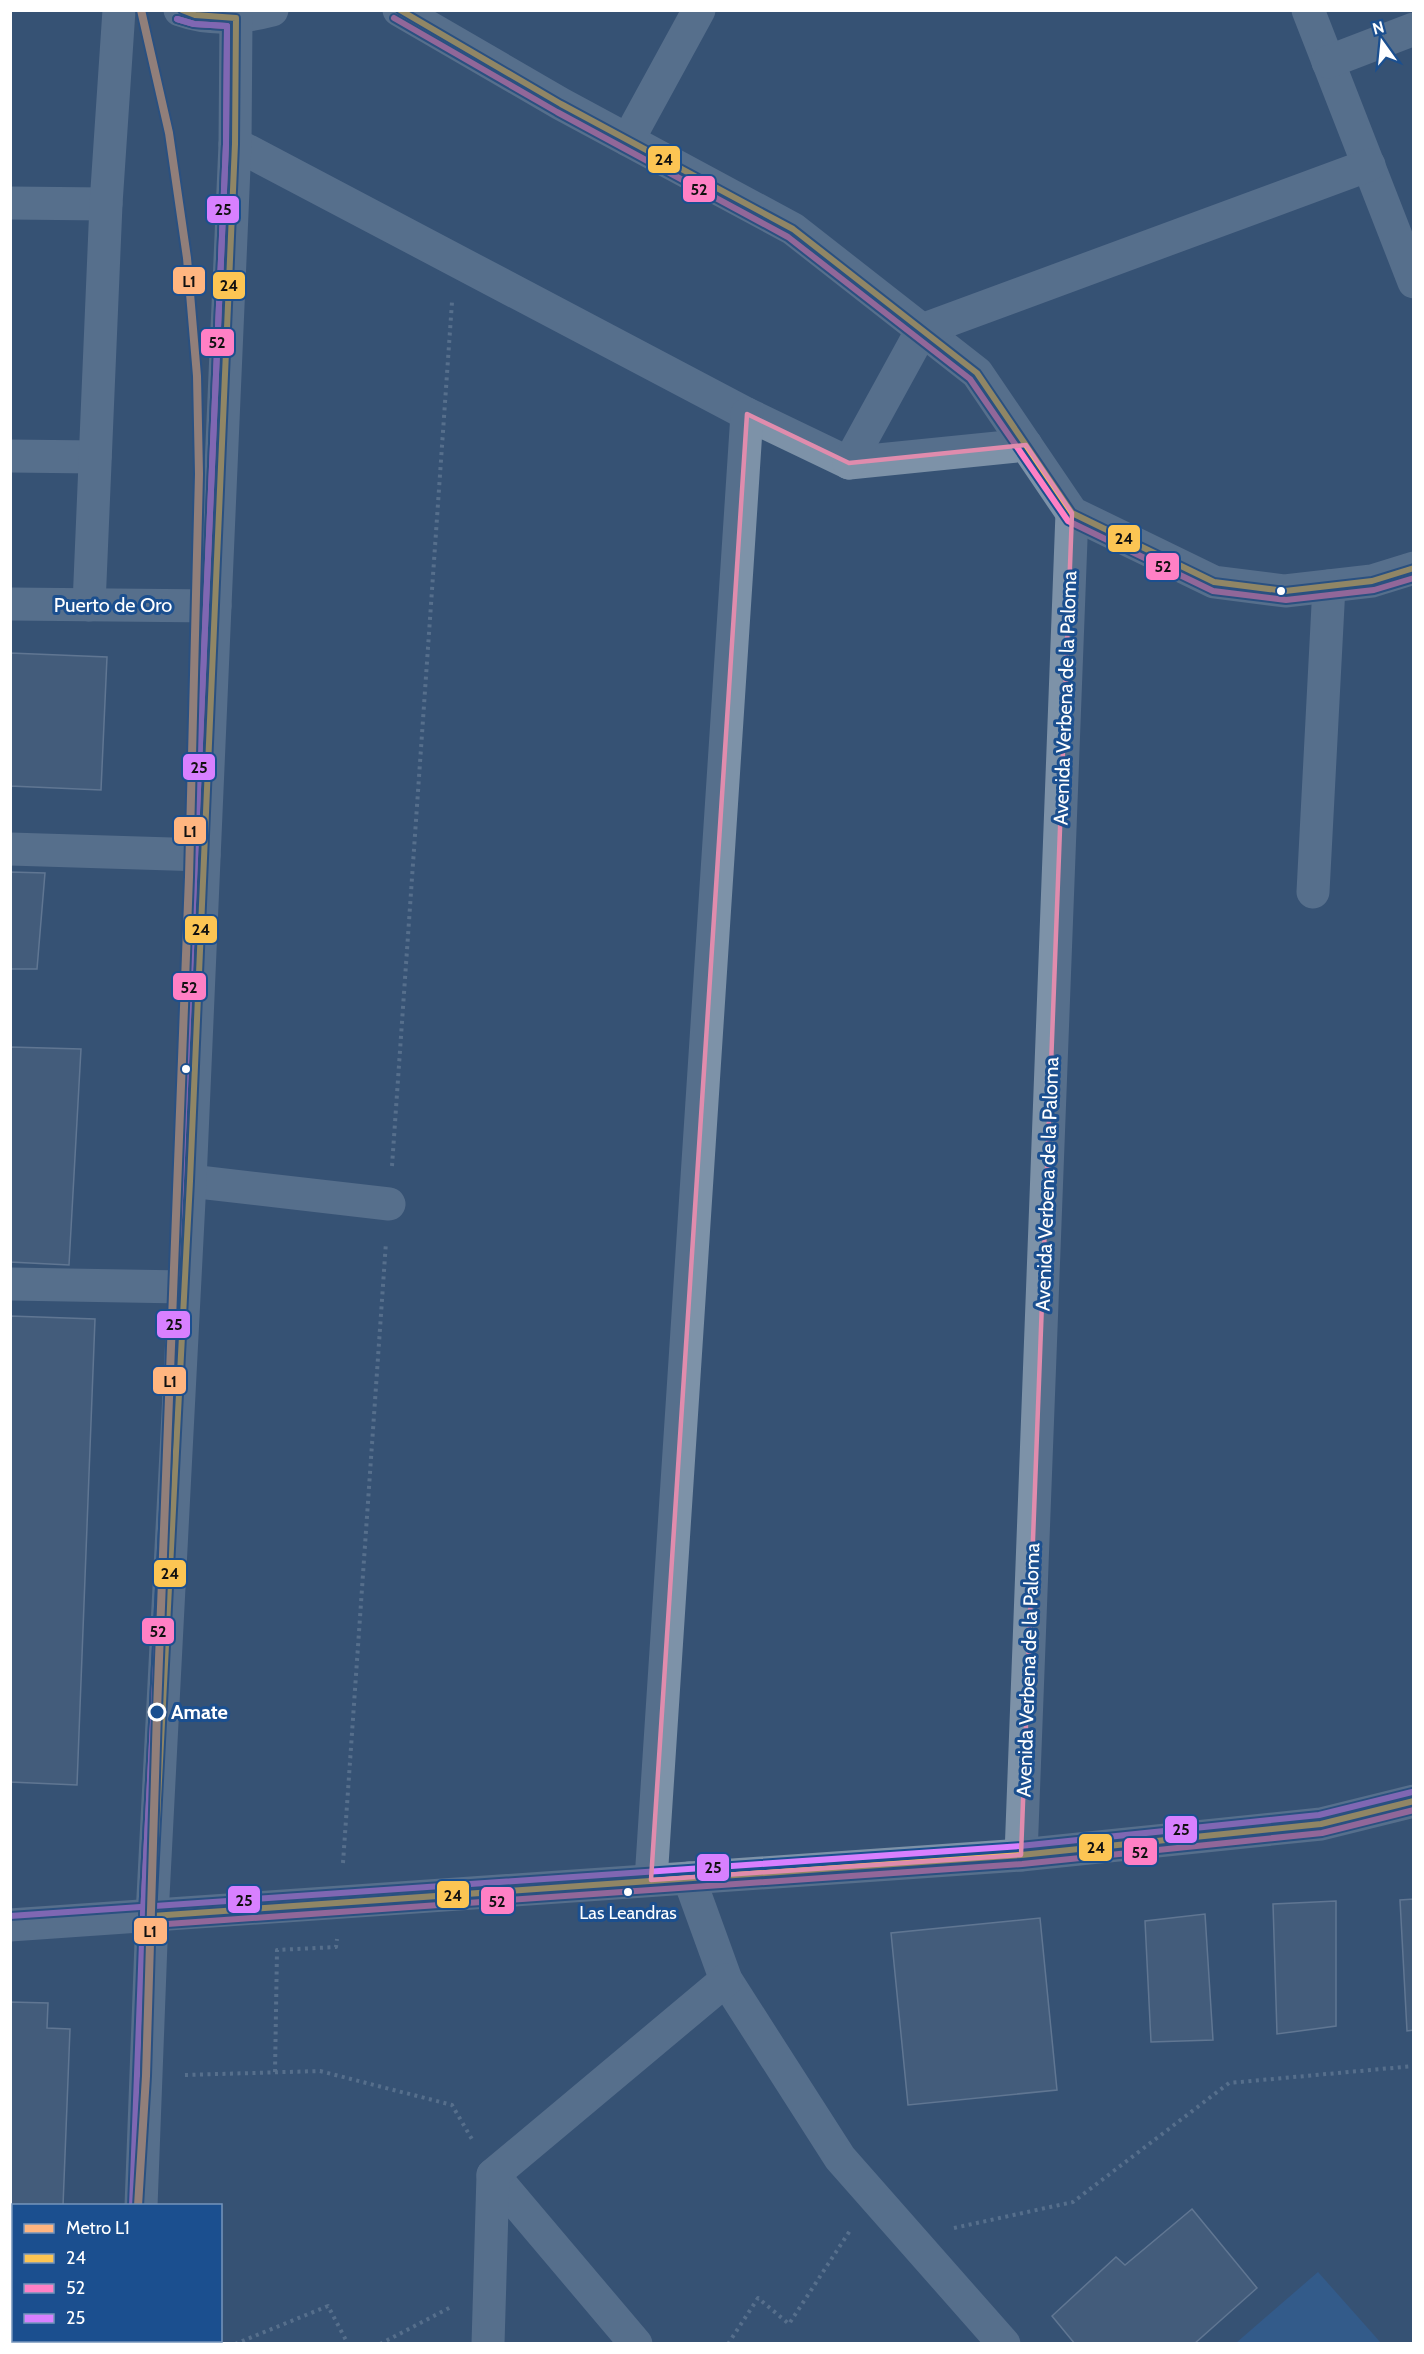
<svg xmlns="http://www.w3.org/2000/svg" width="1424" height="2354" viewBox="0 0 1424 2354" font-family="Cabin,sans-serif">
<style>
.green{fill:#2f66a5}
.building{fill:#526984;stroke:#92a2b6;stroke-width:1.5}
.lines{fill:none;stroke-linecap:round;stroke-linejoin:round}
.path{stroke:#7d92a8;stroke-width:4;stroke-dasharray:3 4.5;stroke-linecap:butt}
.minor{stroke:#7d92a8;stroke-width:33}
.bus-1-casing{stroke:#1b4f8f;stroke-width:10}
.bus-2-casing{stroke:#1b4f8f;stroke-width:10}
.bus-3-casing{stroke:#1b4f8f;stroke-width:10}
.bus-1{stroke:#fcc553;stroke-width:6}
.bus-2{stroke:#ff80c5;stroke-width:6}
.bus-3{stroke:#d880ff;stroke-width:6}
.metro-1-casing{stroke:#1b4f8f;stroke-width:12}
.metro-1{stroke:#ffb580;stroke-width:8}
.marked{fill:none;stroke:#e08cad;stroke-width:4.5;stroke-linejoin:round}
.bus-dot{fill:#fff;stroke:#1b4f8f;stroke-width:2}
.stop-dot{fill:#1b4f8f;stroke:#fff;stroke-width:3}
.labels{text-anchor:middle;stroke-width:6;stroke-linejoin:round;paint-order:stroke}
.bus-label{font-size:18px;fill:#fff;stroke:#1b4f8f}
.street-label{font-size:20px;fill:#fff;stroke:#1b4f8f}
.stop-label{font-size:20px;font-weight:bold;fill:#fff;stroke:#1b4f8f;text-anchor:start}
.line-badge{stroke:#1b4f8f;stroke-width:2}
.pale-badge-label{font-size:16px;text-anchor:middle;font-weight:bold;fill:#111}
</style>
<rect width="100%" height="100%" fill="#365274"/>
<path class="green" d="M1318,2272L1381,2343H1236Z"/>
<g class="building">
<path d="M10,653L107,657L101,790L10,786Z"/>
<path d="M10,872L45,873L37,969H10Z"/>
<path d="M10,1047L81,1049L69,1265L10,1262Z"/>
<path d="M10,1316L95,1319L77,1785L10,1782Z"/>
<path d="M1414,1899V2030L1407,2031L1400,1900Z"/>
<path d="M1336,1901V2026L1277,2034L1273,1904Z"/>
<path d="M1205,1914L1213,2040L1151,2042L1145,1921Z"/>
<path d="M1040,1918L1057,2090L908,2105L891,1933Z"/>
<path d="M10,2002L48,2003L47,2028L70,2029L63,2206H14V2340H57V2344H10Z"/>
<path d="M1192,2209L1257,2288L1194,2344H1075L1052,2316L1116,2257L1125,2265Z"/>
</g>
<g class="lines">
<g class="path">
<path d="M392,1166L452,302"/>
<path d="M343,1863L386,1242"/>
<path d="M275,2072L277,1950L336,1947L337,1939"/>
<path d="M185,2075L320,2071L452,2105L473,2141"/>
<path d="M954,2228L1073,2202L1229,2083L1414,2066"/>
<path d="M235,2344L328,2306L348,2344"/>
<path d="M380,2344L451,2307"/>
<path d="M728,2344L758,2298L789,2324L851,2229"/>
</g>
<g class="minor">
<path d="M180,10C211,21 241,18 272,10"/>
<path d="M399,10L561,104L793,229L977,373L1072,513L1214,582L1285,591L1372,581L1414,568"/>
<path d="M1308,10L1414,282"/>
<path d="M1328,62L1414,29"/>
<path d="M628,140L699,10"/>
<path d="M235,144L747,414L849,463L1026,445"/>
<path d="M10,203L106,204"/>
<path d="M10,456L95,457"/>
<path d="M849,463L922,330L1369,165"/>
<path d="M10,604L215,606"/>
<path d="M89,605L106,204L119,10"/>
<path d="M10,849L204,855"/>
<path d="M1313,892L1329,586"/>
<path d="M190,1181L389,1204"/>
<path d="M10,1284L184,1287"/>
<path d="M1021,1855L1072,513"/>
<path d="M689,1878L726,1980L840,2158L1004,2344"/>
<path d="M651,1880L747,414"/>
<path d="M10,1925L1021,1855L1321,1824L1414,1801"/>
<path d="M493,2175L636,2344"/>
<path d="M141,2206L152,1916L190,1181L215,606L235,144L236,18"/>
<path d="M136,2344V2340"/>
<path d="M488,2344L493,2175L726,1980"/>
</g>
<g class="bus-1-casing">
<g id="bus-1">
<path d="M182,10L195,15L236,18L235,144L190,1181L152,1916L1021,1855L1321,1824L1414,1801"/>
<path d="M400,10L561,104L793,229L977,373L1072,513L1214,582L1285,591L1372,581L1414,568"/>
</g>
</g>
<g class="bus-2-casing">
<g id="bus-2">
<path d="M394,18L557,112L788,237L970,379L1068,521L1213,591L1286,600L1374,590L1414,578"/>
<path d="M177,19L194,24L227,26L226,144L181,1181L143,1916L145,1921L153,1925L1022,1864L1322,1833L1414,1810"/>
</g>
</g>
<g class="bus-3-casing">
<g id="bus-3">
<path d="M10,1916L1020,1846L1319,1815L1412,1792"/>
<path d="M132,2206L143,1916L181,1181L226,144L227,26L194,24L177,19"/>
</g>
</g>
<use href="#bus-1" class="bus-1"/>
<use href="#bus-2" class="bus-2"/>
<use href="#bus-3" class="bus-3"/>
<g class="metro-1-casing">
<path id="metro-1" d="M138,2206L146,2076L157,1711L189,877L199,474L197,376L187,258L169,133L141,10"/>
</g>
<use href="#metro-1" class="metro-1"/>
</g>
<path d="M0 0H1424V2354H0ZM747,414L849,463L1026,445L1072,513L1021,1855L651,1880Z" fill="#365274" fill-opacity=".55" fill-rule="evenodd"/>
<path class="marked" d="M747,414L849,463L1026,445L1072,513L1021,1855L651,1880Z"/>
<g class="bus-dot">
<circle cx="1281" cy="591" r="5"/>
<circle cx="186" cy="1069" r="5"/>
<circle cx="628" cy="1892" r="5"/>
</g>
<circle class="stop-dot" cx="157" cy="1712" r="8"/>
<g class="labels">
<g class="bus-label">
<text x="628" y="1919">Las Leandras</text>
</g>
<g class="street-label">
<text x="113" y="612">Puerto de Oro</text>
<text transform="translate(1065 698) rotate(-88)" y="7">Avenida Verbena de la Paloma</text>
<text transform="translate(1047 1184) rotate(-88)" y="7">Avenida Verbena de la Paloma</text>
<text transform="translate(1028 1670) rotate(-88)" y="7">Avenida Verbena de la Paloma</text>
</g>
<g class="stop-label">
<text x="171" y="1719">Amate</text>
</g>
</g>
<g class="line-badge">
<rect x="647" y="145" width="34" height="29" rx="6" fill="#fcc553"/>
<rect x="682" y="175" width="34" height="28" rx="6" fill="#ff80c5"/>
<rect x="206" y="195" width="34" height="29" rx="6" fill="#d880ff"/>
<rect x="172" y="266" width="34" height="29" rx="6" fill="#ffb580"/>
<rect x="212" y="271" width="34" height="29" rx="6" fill="#fcc553"/>
<rect x="200" y="328" width="35" height="29" rx="6" fill="#ff80c5"/>
<rect x="1107" y="524" width="34" height="29" rx="6" fill="#fcc553"/>
<rect x="1145" y="552" width="35" height="29" rx="6" fill="#ff80c5"/>
<rect x="182" y="753" width="34" height="28" rx="6" fill="#d880ff"/>
<rect x="173" y="816" width="34" height="29" rx="6" fill="#ffb580"/>
<rect x="184" y="915" width="34" height="29" rx="6" fill="#fcc553"/>
<rect x="172" y="972" width="35" height="29" rx="6" fill="#ff80c5"/>
<rect x="156" y="1310" width="35" height="29" rx="6" fill="#d880ff"/>
<rect x="152" y="1366" width="35" height="29" rx="6" fill="#ffb580"/>
<rect x="153" y="1559" width="34" height="29" rx="6" fill="#fcc553"/>
<rect x="141" y="1617" width="34" height="28" rx="6" fill="#ff80c5"/>
<rect x="1164" y="1815" width="34" height="29" rx="6" fill="#d880ff"/>
<rect x="1078" y="1833" width="35" height="29" rx="6" fill="#fcc553"/>
<rect x="1123" y="1837" width="35" height="29" rx="6" fill="#ff80c5"/>
<rect x="696" y="1853" width="34" height="29" rx="6" fill="#d880ff"/>
<rect x="436" y="1880" width="34" height="29" rx="6" fill="#fcc553"/>
<rect x="227" y="1885" width="34" height="29" rx="6" fill="#d880ff"/>
<rect x="480" y="1886" width="35" height="29" rx="6" fill="#ff80c5"/>
<rect x="133" y="1917" width="35" height="28" rx="6" fill="#ffb580"/>
</g>
<g class="pale-badge-label">
<text x="664" y="165">24</text>
<text x="699" y="195">52</text>
<text x="223" y="215">25</text>
<text x="189" y="287">L1</text>
<text x="229" y="291">24</text>
<text x="217" y="348">52</text>
<text x="1124" y="544">24</text>
<text x="1163" y="572">52</text>
<text x="199" y="773">25</text>
<text x="190" y="837">L1</text>
<text x="201" y="935">24</text>
<text x="189" y="993">52</text>
<text x="174" y="1330">25</text>
<text x="170" y="1387">L1</text>
<text x="170" y="1579">24</text>
<text x="158" y="1637">52</text>
<text x="1181" y="1835">25</text>
<text x="1096" y="1853">24</text>
<text x="1140" y="1858">52</text>
<text x="713" y="1873">25</text>
<text x="453" y="1901">24</text>
<text x="244" y="1906">25</text>
<text x="497" y="1907">52</text>
<text x="150" y="1937">L1</text>
</g>
<rect width="1424" height="2354" fill="none" stroke="#ffffff" stroke-width="24"/>
<rect x="12" y="2204" width="210" height="138" fill="#1b4f8f" stroke="#7695bc" stroke-width="1.5"/>
<rect x="24" y="2224" width="30" height="9" fill="#ffb580" stroke="#7695bc" stroke-width="1.5"/>
<text x="66" y="2234" font-size="18" fill="#ffffff">Metro L1</text>
<rect x="24" y="2254" width="30" height="9" fill="#fcc553" stroke="#7695bc" stroke-width="1.5"/>
<text x="66" y="2264" font-size="18" fill="#ffffff">24</text>
<rect x="24" y="2284" width="30" height="9" fill="#ff80c5" stroke="#7695bc" stroke-width="1.5"/>
<text x="66" y="2294" font-size="18" fill="#ffffff">52</text>
<rect x="24" y="2314" width="30" height="9" fill="#d880ff" stroke="#7695bc" stroke-width="1.5"/>
<text x="66" y="2324" font-size="18" fill="#ffffff">25</text>
<g transform="translate(1382 42) rotate(345)" stroke="#1b4f8f" stroke-width="4.5" paint-order="stroke">
<path d="M0-4.5L10 22L0 15L-10 22Z" fill="#ffffff"/>
<text y="-9" font-size="16" font-weight="bold" text-anchor="middle" fill="#ffffff">N</text>
</g>
</svg>
